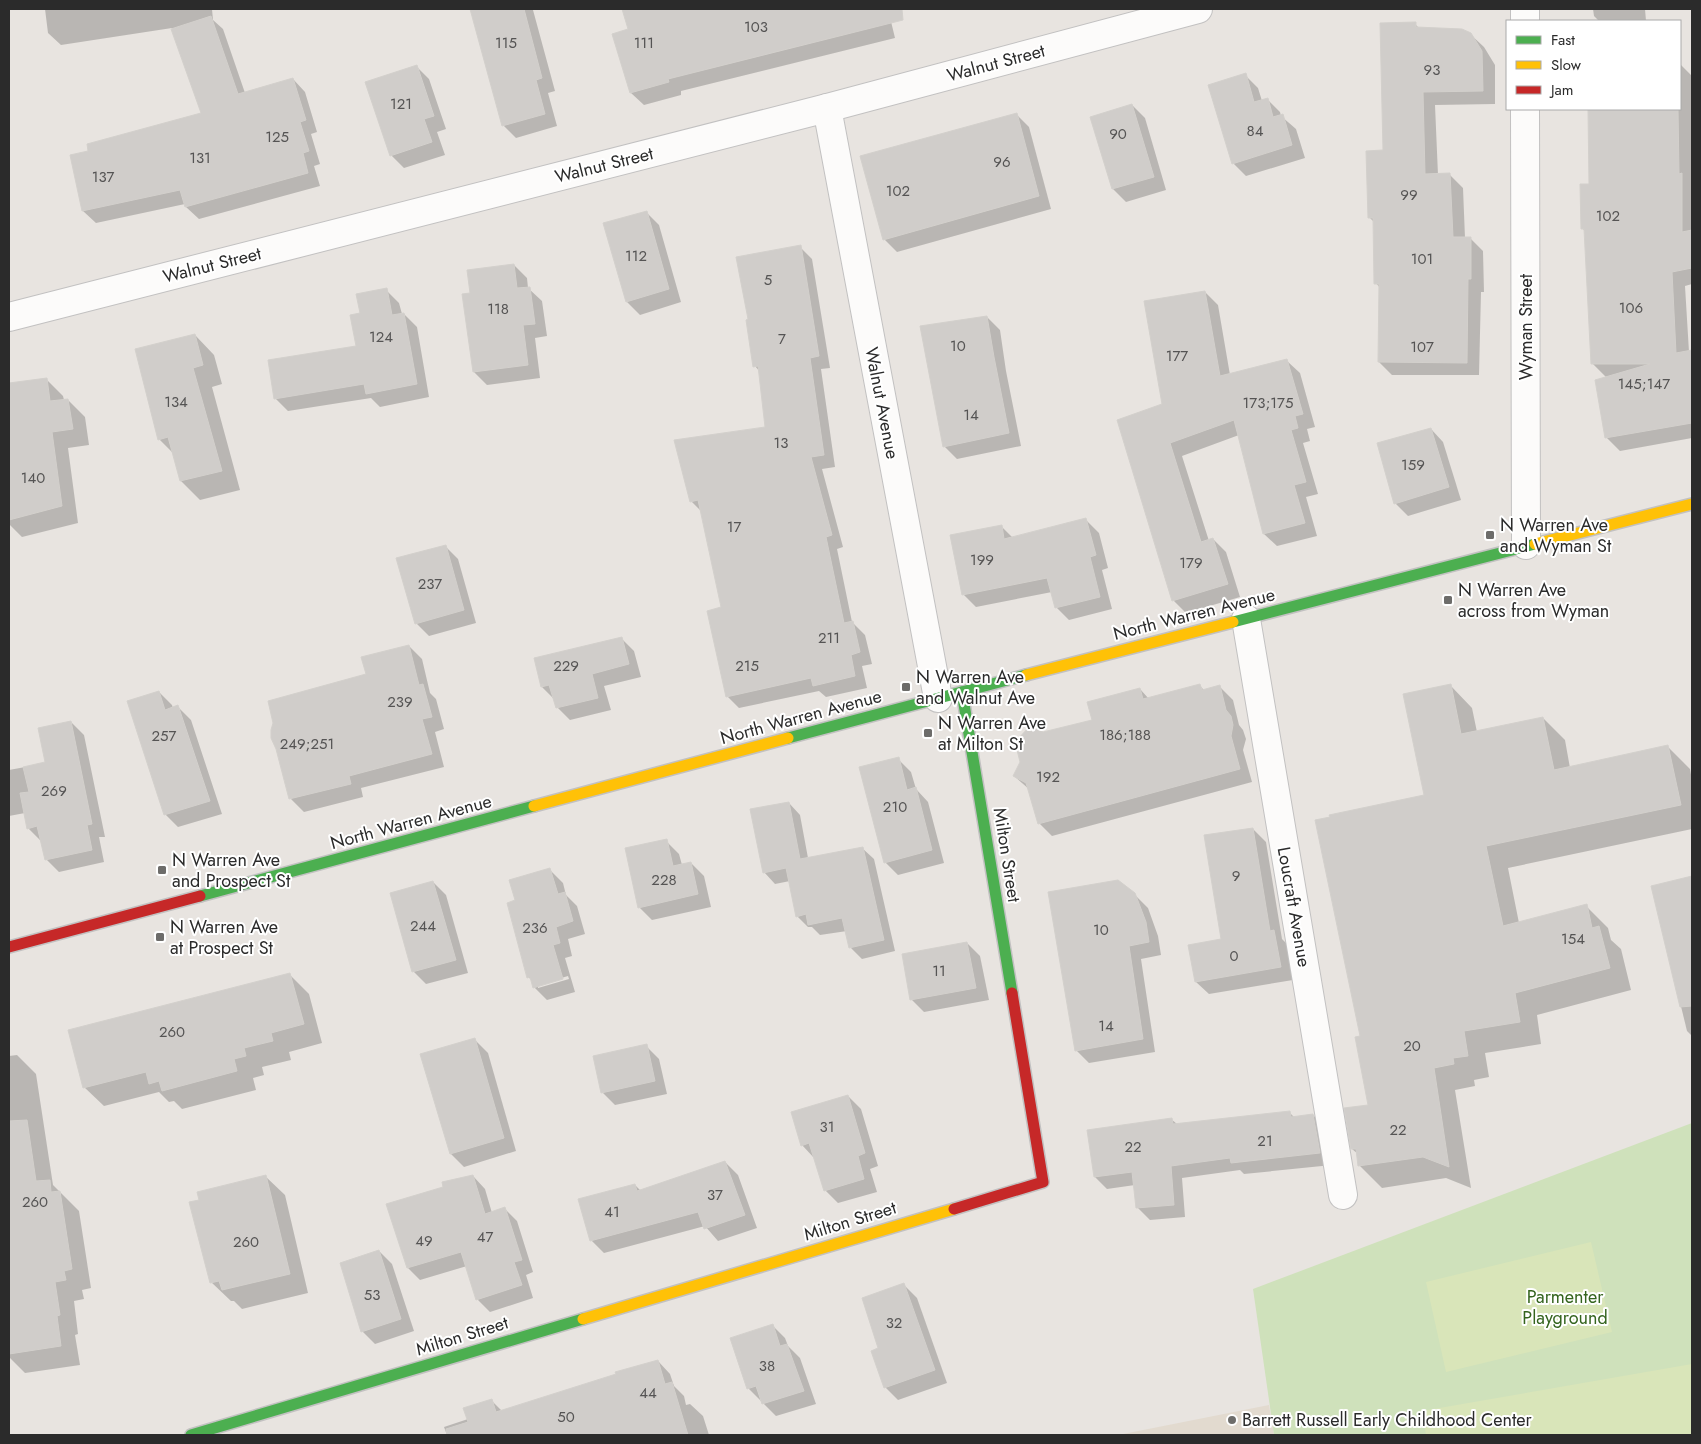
<svg xmlns="http://www.w3.org/2000/svg" width="1701" height="1444" viewBox="0 0 1701 1444" font-family="Jost,sans-serif">
<style>
.education{fill:#e2dacf}
.grass{fill:#cfe1bb}
.pitch{fill:#d9e5b9}
.shadow{fill:#0003;fill-rule:evenodd}
.building{fill:#d0cdca;stroke:#d3d0cc}
.lines{fill:none;stroke-linecap:round;stroke-linejoin:round}
.street-casing{stroke:#c2c1c1;stroke-width:30}
.fast-casing{stroke:#c2c1c1;stroke-width:14}
.slow-casing{stroke:#c2c1c1;stroke-width:14}
.jam-casing{stroke:#c2c1c1;stroke-width:14}
.street{stroke:#fcfbfa;stroke-width:28}
.fast{stroke:#4caf50;stroke-width:11}
.slow{stroke:#ffc107;stroke-width:11}
.jam{stroke:#c62828;stroke-width:11}
.poi-dot{fill:#6d6c6a;stroke:#fff;stroke-width:2}
.labels{text-anchor:middle;stroke-width:4;stroke-linejoin:round;paint-order:stroke}
.number-label{font-size:15px;fill:#555454}
.street-label{font-size:18px;fill:#2b2b2b;stroke:#fff}
.poi-label{font-size:18px;fill:#2b2b2b;stroke:#fff;text-anchor:start}
.park-label{font-size:18px;fill:#34641e;stroke:#fff}
</style>
<rect width="100%" height="100%" fill="#e8e4e0"/>
<path class="education" d="M1269,1405L1274,1435H1118Z"/>
<path class="grass" d="M1692,1123V1435H1274L1253,1289Z"/>
<g class="pitch">
<path d="M1591,1242L1612,1332L1446,1372L1426,1282Z"/>
<path d="M1692,1364V1435H1426L1422,1411Z"/>
</g>
<g class="shadow">
<path d="M45,9H212L213,20L223,29L245,93L293,79L305,92L317,132L311,134L320,164L314,166L320,186L199,219L186,207L185,204L96,223L83,211L72,156L89,152L202,114L172,28L61,45L48,33Z"/>
<path d="M475,9L533,10L555,91L548,93L557,126L516,138L503,125L472,10Z"/>
<path d="M628,9H888L895,38L681,91V95L644,105L631,93L630,30L624,10Z"/>
<path d="M1593,9H1645L1646,21H1599L1594,16Z"/>
<path d="M1415,24L1420,29L1470,34L1484,47L1495,65V104L1435,105L1438,175H1450L1463,188L1465,238H1470L1483,251L1484,292H1481L1479,375H1392L1379,362L1380,288L1376,283L1374,222L1370,218Z"/>
<path d="M1680,64L1692,76V284L1685,286L1689,352L1692,351V438L1620,451L1606,437L1607,378L1592,363L1585,231L1582,228L1590,185L1589,109H1680Z"/>
<path d="M416,66L429,79L446,129L437,132L445,155L404,168L391,155Z"/>
<path d="M1245,75L1258,88L1262,101L1267,99L1280,112L1281,116L1296,129L1305,158L1246,176L1233,163Z"/>
<path d="M1132,105L1145,118L1166,190L1126,202L1113,189L1091,118Z"/>
<path d="M1016,114L1029,127L1051,209L897,252L884,239Z"/>
<path d="M646,212L659,225L681,302L640,315L627,302Z"/>
<path d="M800,247L812,259L830,368L821,369L835,467L822,469L843,547L837,549L852,622L865,635L872,664L862,666L867,688L826,697L819,691L739,708L727,696L723,608L702,512L691,501L767,428L760,372L755,366Z"/>
<path d="M514,265L527,278L528,288L542,301L547,336L535,338L540,378L487,385L474,372L463,295L471,294Z"/>
<path d="M386,290L399,303L402,314H404L417,327L429,397L380,407L371,398L288,411L275,398L358,347L362,314Z"/>
<path d="M1205,292L1218,305L1230,375L1287,361L1300,373L1315,427L1307,429L1310,441L1303,443L1318,494L1306,497L1317,536L1277,546L1264,534L1239,435L1182,456L1209,541L1213,539L1226,552L1240,597L1186,613L1174,601L1119,421L1163,405Z"/>
<path d="M987,317L1000,330L1006,371L1021,446L957,459L944,446Z"/>
<path d="M195,335L214,355L222,384L212,387L240,490L200,500L181,481L174,454L159,439Z"/>
<path d="M46,379L63,396L64,400H68L85,417L89,445L68,448L78,523L22,537L9,524V384Z"/>
<path d="M1431,429L1443,442L1461,500L1408,516L1395,503Z"/>
<path d="M1086,520L1099,533L1108,568L1102,570L1112,609L1069,620L1056,607L1052,592L976,607L963,594L1001,526L1013,538Z"/>
<path d="M445,546L458,559L476,623L429,636L416,623Z"/>
<path d="M621,638L634,651L641,677L604,686L611,710L570,720L557,707L554,699L542,687Z"/>
<path d="M409,646L422,659L430,693L436,699L444,729L435,732L444,767L361,788L363,797L304,812L291,799L278,749L367,675Z"/>
<path d="M1199,685L1205,691L1220,687L1233,700L1239,725L1243,730L1246,739L1243,750L1252,782L1052,836L1039,823L1030,790L1014,776L1043,733L1094,720L1140,689L1149,699Z"/>
<path d="M1450,685L1472,708L1477,732L1543,718L1565,740L1570,768L1668,747L1690,769L1692,780V829L1508,868L1519,923L1586,906L1608,928L1611,940L1621,949L1631,990L1537,1015L1541,1044L1485,1053L1489,1077L1474,1080L1475,1086L1455,1090L1471,1188L1446,1178L1382,1188L1360,1166L1358,1154L1352,1149L1369,1106L1362,1037L1426,796Z"/>
<path d="M159,692L172,705L173,709L178,707L191,720L222,814L178,827L165,814Z"/>
<path d="M71,722L84,735L105,837H99L104,862L59,872L46,859L41,841L28,828L25,813L9,816V770L47,763Z"/>
<path d="M898,759L911,772L916,789L928,802L944,863L898,875L885,862Z"/>
<path d="M789,803L800,815L808,858L862,848L874,859L895,951L862,959L851,948L847,931L820,935L812,927H808L797,916L790,881L775,884L764,872Z"/>
<path d="M1253,829L1266,842L1282,939L1287,944L1293,980L1209,994L1196,982L1222,940Z"/>
<path d="M666,841L679,854L682,865L691,863L704,876L711,907L652,920L639,907Z"/>
<path d="M550,870L563,883L566,895L577,906L585,934L568,939L572,956L565,958L575,992L547,1000L534,987L533,981L528,977L516,901ZM568,976L569,979L538,988V985Z"/>
<path d="M1692,878V1036L1687,1031L1652,887Z"/>
<path d="M433,882L446,895L468,973L426,984L413,971Z"/>
<path d="M1134,894L1148,908L1158,936L1161,955L1141,959L1155,1052L1089,1063L1076,1050Z"/>
<path d="M967,943L980,956L989,1000L924,1012L911,999Z"/>
<path d="M290,975L309,994L322,1043L289,1052L291,1060L262,1067L264,1075L253,1078L256,1090L182,1109L174,1101L169,1102L159,1092L104,1106L84,1087Z"/>
<path d="M475,1040L488,1053L516,1151L464,1167L451,1154Z"/>
<path d="M646,1046L659,1059L667,1094L615,1105L602,1092Z"/>
<path d="M17,1055L36,1074L53,1185L79,1211L91,1288L82,1290L84,1299L74,1301L78,1334L75,1335L80,1365L25,1373L9,1357V1056Z"/>
<path d="M848,1096L861,1109L878,1166L870,1169L877,1192L838,1203L825,1190L815,1159L802,1145Z"/>
<path d="M1289,1112L1295,1118L1313,1115L1325,1127L1332,1165L1244,1174L1240,1170L1182,1178L1185,1217L1150,1220L1137,1207L1135,1185L1107,1189L1095,1177L1171,1119L1177,1124Z"/>
<path d="M725,1162L738,1175L757,1228L718,1241L705,1226L604,1253L591,1240L635,1185L641,1191Z"/>
<path d="M265,1176L285,1195L308,1293L242,1309L234,1301H231L211,1282Z"/>
<path d="M473,1176L485,1189L492,1213L505,1209L517,1221L533,1272L526,1275L533,1298L490,1312L478,1300L467,1266L420,1280L408,1268L444,1188Z"/>
<path d="M379,1251L392,1264L414,1331L375,1344L362,1331Z"/>
<path d="M904,1285L917,1298L947,1383L898,1400L885,1387L880,1349Z"/>
<path d="M772,1325L785,1338L788,1346L800,1358L816,1404L776,1416L748,1388Z"/>
<path d="M658,1361L670,1374L674,1386L684,1396L686,1405L690,1404L703,1416L709,1435H447L444,1427L468,1419L491,1400L503,1412Z"/>
</g>
<g class="building">
<path d="M470,9H524L542,78L536,80L545,114L502,126Z"/>
<path d="M622,9H902L903,20L668,79L669,82L630,93L612,34L628,29Z"/>
<path d="M211,16L238,94L293,78L306,120L300,122L309,151L303,153L308,173L185,207L180,190L82,211L70,155L88,151L87,144L201,113L171,29Z"/>
<path d="M1416,22V27L1462,29L1471,33L1482,51L1483,91L1423,92L1425,174L1450,173L1453,237H1471V279H1468L1467,363L1378,362L1379,284H1374L1373,218H1368L1366,151L1383,150L1380,23Z"/>
<path d="M417,65L434,116L424,119L432,142L390,156L365,82Z"/>
<path d="M1246,73L1254,102L1268,98L1273,117L1283,114L1292,145L1232,164L1208,85Z"/>
<path d="M1132,104L1154,177L1112,189L1090,117Z"/>
<path d="M1588,109H1678L1679,174L1682,173V232L1692,230V268L1672,272L1676,353L1692,350V423L1605,438L1595,380L1650,364H1591L1584,229H1581L1580,184H1589Z"/>
<path d="M1017,113L1039,196L883,240L860,156Z"/>
<path d="M647,211L669,289L626,302L603,223Z"/>
<path d="M801,245L819,356L810,358L824,455L811,457L832,535L826,537L844,623L853,621L860,652L851,655L855,676L813,686L811,678L726,697L707,611L721,607L698,500L690,502L674,440L765,427L758,366L753,367L746,320L748,319L736,257Z"/>
<path d="M514,264L517,288L530,287L535,324L523,325L528,365L473,372L462,294L470,293L467,270Z"/>
<path d="M387,288L392,315L404,313L417,384L366,394L364,384L274,399L268,360L356,346L350,315L360,313L356,294Z"/>
<path d="M1205,291L1220,376L1287,359L1303,414L1295,416L1298,428L1291,430L1306,482L1294,485L1305,523L1263,534L1234,420L1170,443L1201,542L1213,538L1228,584L1172,601L1117,420L1162,404L1144,301Z"/>
<path d="M987,316L994,357L1009,433L943,447L920,326Z"/>
<path d="M195,334L203,365L193,368L222,471L180,481L168,437L158,440L135,349Z"/>
<path d="M47,378L50,401L68,399L73,429L52,432L62,506L9,520V383Z"/>
<path d="M1431,428L1449,487L1394,504L1377,443Z"/>
<path d="M1086,518L1096,555L1090,557L1100,597L1055,608L1047,578L962,595L950,535L1002,525L1004,539Z"/>
<path d="M446,545L464,610L415,624L396,558Z"/>
<path d="M622,637L629,664L592,674L598,698L556,708L549,685L541,687L534,658Z"/>
<path d="M409,645L419,685L423,684L432,717L422,719L432,754L349,776L351,784L289,799L276,749L271,738V730L273,723L268,701L366,674L361,657Z"/>
<path d="M1200,684L1202,690L1220,685L1226,710L1231,716L1233,725L1231,736L1240,769L1038,824L1026,783L1013,776L1020,762L1015,742L1030,726L1043,732L1092,720L1087,702L1140,688L1143,699Z"/>
<path d="M1451,684L1461,734L1543,717L1554,770L1668,745L1681,805L1486,846L1503,926L1587,904L1592,928L1599,926L1610,968L1515,993L1520,1022L1464,1031L1468,1056L1453,1058L1454,1064L1434,1068L1449,1167L1423,1157L1358,1166L1356,1149H1351L1344,1108L1368,1105L1355,1037L1360,1036L1315,820L1330,817L1329,815L1424,795L1403,694Z"/>
<path d="M159,691L165,710L178,705L210,801L164,815L127,701Z"/>
<path d="M71,721L92,824L87,825L92,850L45,860L37,826L27,829L20,793L29,792L23,767L45,762L38,728Z"/>
<path d="M899,757L907,790L916,787L932,850L884,863L859,767Z"/>
<path d="M789,802L800,859L863,847L884,940L849,948L842,918L808,925L806,914L796,917L786,868L763,873L750,809Z"/>
<path d="M1253,828L1270,931L1274,930L1281,967L1195,982L1188,945L1221,939L1204,835Z"/>
<path d="M667,839L673,866L691,862L698,894L638,908L625,848Z"/>
<path d="M550,868L558,894L565,892L573,921L556,927L560,943L553,945L563,979L533,988L530,977L527,978L507,903L515,900L509,880Z"/>
<path d="M1692,876V1006L1680,1007L1651,886Z"/>
<path d="M1118,880L1135,893L1146,922L1149,942L1129,946L1143,1039L1075,1051L1048,892Z"/>
<path d="M433,881L456,960L412,972L390,893Z"/>
<path d="M967,942L976,988L910,1000L902,954Z"/>
<path d="M290,973L304,1024L271,1033L273,1041L244,1048L246,1056L234,1059L237,1071L162,1091L159,1081L149,1084L146,1072L83,1088L68,1030Z"/>
<path d="M475,1038L504,1138L450,1154L420,1054Z"/>
<path d="M647,1044L655,1081L601,1093L593,1056Z"/>
<path d="M848,1095L865,1153L858,1156L864,1179L824,1191L809,1143L801,1146L791,1112Z"/>
<path d="M1290,1111L1291,1117L1313,1114L1320,1153L1231,1163L1230,1158L1171,1166L1174,1205L1136,1208L1132,1172L1094,1177L1087,1130L1172,1118L1173,1124Z"/>
<path d="M27,1120L36,1181L50,1180L51,1192L60,1191L72,1269L64,1271L66,1280L55,1282L60,1315L57,1316L61,1346L9,1354V1121Z"/>
<path d="M725,1161L745,1215L704,1229L698,1212L590,1241L578,1199L635,1184L637,1191Z"/>
<path d="M266,1175L290,1274L222,1290L219,1281L210,1283L189,1202L199,1200L197,1192Z"/>
<path d="M473,1175L485,1214L505,1207L522,1260L514,1262L522,1285L476,1300L461,1252L407,1268L386,1204L443,1187L442,1182Z"/>
<path d="M379,1250L401,1319L361,1332L340,1263Z"/>
<path d="M904,1283L935,1370L884,1388L871,1351L878,1348L862,1298Z"/>
<path d="M773,1324L780,1346L787,1344L804,1391L762,1404L756,1386L747,1389L730,1338Z"/>
<path d="M658,1360L665,1384L672,1382L688,1435H447L446,1429L468,1422L463,1408L492,1399L496,1412L616,1374L615,1372Z"/>
</g>
<g class="lines">
<g class="street-casing">
<g id="street">
<path d="M1525,9V21"/>
<path d="M827,108L938,698"/>
<path d="M1525,109L1526,545"/>
<path d="M9,317L827,108L1198,9"/>
<path d="M1246,619L1343,1195"/>
</g>
</g>
<g class="fast-casing">
<g id="fast">
<path d="M1233,622L1535,544"/>
<path d="M962,692L1012,993"/>
<path d="M788,738L1026,675"/>
<path d="M200,896L534,806"/>
<path d="M191,1435L583,1319"/>
</g>
</g>
<g class="slow-casing">
<g id="slow">
<path d="M1535,544L1692,504"/>
<path d="M1026,675L1233,622"/>
<path d="M534,806L788,738"/>
<path d="M583,1319L954,1209"/>
</g>
</g>
<g class="jam-casing">
<g id="jam">
<path d="M9,947L200,896"/>
<path d="M954,1209L1043,1182L1012,993"/>
</g>
</g>
<use href="#street" class="street"/>
<use href="#fast" class="fast"/>
<use href="#slow" class="slow"/>
<use href="#jam" class="jam"/>
</g>
<g class="poi-dot">
<rect x="1485" y="530" width="10" height="10" rx="2.5"/>
<rect x="1443" y="595" width="10" height="10" rx="2.5"/>
<rect x="901" y="682" width="10" height="10" rx="2.5"/>
<rect x="923" y="728" width="10" height="10" rx="2.5"/>
<rect x="157" y="865" width="10" height="10" rx="2.5"/>
<rect x="155" y="932" width="10" height="10" rx="2.5"/>
<circle cx="1232" cy="1420" r="5"/>
</g>
<g class="labels">
<g class="number-label">
<text x="756" y="32">103</text>
<text x="506" y="48">115</text>
<text x="644" y="48">111</text>
<text x="1432" y="75">93</text>
<text x="401" y="109">121</text>
<text x="1255" y="136">84</text>
<text x="1118" y="139">90</text>
<text x="277" y="142">125</text>
<text x="200" y="163">131</text>
<text x="1002" y="167">96</text>
<text x="103" y="182">137</text>
<text x="898" y="196">102</text>
<text x="1409" y="200">99</text>
<text x="1608" y="221">102</text>
<text x="636" y="261">112</text>
<text x="1422" y="264">101</text>
<text x="768" y="285">5</text>
<text x="1631" y="313">106</text>
<text x="498" y="314">118</text>
<text x="381" y="342">124</text>
<text x="782" y="344">7</text>
<text x="958" y="351">10</text>
<text x="1422" y="352">107</text>
<text x="1177" y="361">177</text>
<text x="1644" y="389">145;147</text>
<text x="176" y="407">134</text>
<text x="1268" y="408">173;175</text>
<text x="971" y="420">14</text>
<text x="781" y="448">13</text>
<text x="1413" y="470">159</text>
<text x="33" y="483">140</text>
<text x="734" y="532">17</text>
<text x="982" y="565">199</text>
<text x="1191" y="568">179</text>
<text x="430" y="589">237</text>
<text x="829" y="643">211</text>
<text x="566" y="671">229</text>
<text x="747" y="671">215</text>
<text x="400" y="707">239</text>
<text x="1125" y="740">186;188</text>
<text x="164" y="741">257</text>
<text x="307" y="749">249;251</text>
<text x="1048" y="782">192</text>
<text x="54" y="796">269</text>
<text x="895" y="812">210</text>
<text x="1236" y="881">9</text>
<text x="664" y="885">228</text>
<text x="423" y="931">244</text>
<text x="535" y="933">236</text>
<text x="1101" y="935">10</text>
<text x="1573" y="944">154</text>
<text x="1234" y="961">0</text>
<text x="939" y="976">11</text>
<text x="1106" y="1031">14</text>
<text x="172" y="1037">260</text>
<text x="1412" y="1051">20</text>
<text x="827" y="1132">31</text>
<text x="1398" y="1135">22</text>
<text x="1265" y="1146">21</text>
<text x="1133" y="1152">22</text>
<text x="715" y="1200">37</text>
<text x="35" y="1207">260</text>
<text x="612" y="1217">41</text>
<text x="485" y="1242">47</text>
<text x="424" y="1246">49</text>
<text x="246" y="1247">260</text>
<text x="372" y="1300">53</text>
<text x="894" y="1328">32</text>
<text x="767" y="1371">38</text>
<text x="648" y="1398">44</text>
<text x="566" y="1422">50</text>
</g>
<g class="street-label">
<text transform="translate(996 63) rotate(-15)" y="6">Walnut Street</text>
<text transform="translate(604 165) rotate(-14)" y="6">Walnut Street</text>
<text transform="translate(212 265) rotate(-14)" y="6">Walnut Street</text>
<text transform="translate(1526 327) rotate(-90)" y="6">Wyman Street</text>
<text transform="translate(882 403) rotate(79)" y="6">Walnut Avenue</text>
<text transform="translate(1194 614) rotate(-14)" y="6">North Warren Avenue</text>
<text transform="translate(801 717) rotate(-15)" y="6">North Warren Avenue</text>
<text transform="translate(411 822) rotate(-15)" y="6">North Warren Avenue</text>
<text transform="translate(1007 855) rotate(81)" y="6">Milton Street</text>
<text transform="translate(1294 907) rotate(80)" y="6">Loucraft Avenue</text>
<text transform="translate(850 1221) rotate(-17)" y="6">Milton Street</text>
<text transform="translate(462 1336) rotate(-17)" y="6">Milton Street</text>
</g>
<g class="poi-label">
<text x="1500" y="531">N Warren Ave<tspan x="1500" dy="21">and Wyman St</tspan></text>
<text x="1458" y="596">N Warren Ave<tspan x="1458" dy="21">across from Wyman</tspan></text>
<text x="916" y="683">N Warren Ave<tspan x="916" dy="21">and Walnut Ave</tspan></text>
<text x="938" y="729">N Warren Ave<tspan x="938" dy="21">at Milton St</tspan></text>
<text x="172" y="866">N Warren Ave<tspan x="172" dy="21">and Prospect St</tspan></text>
<text x="170" y="933">N Warren Ave<tspan x="170" dy="21">at Prospect St</tspan></text>
<text x="1242" y="1426">Barrett Russell Early Childhood Center</text>
</g>
<g class="park-label">
<text x="1565" y="1303">Parmenter<tspan x="1565" dy="21">Playground</tspan></text>
</g>
</g>
<rect width="1701" height="1444" fill="none" stroke="#2b2b2b" stroke-width="20"/>
<rect x="1506" y="20" width="175" height="90" fill="#ffffff" stroke="#aaaaaa"/>
<rect x="1516" y="36" width="25" height="8" fill="#4caf50" stroke="#aaaaaa"/>
<text x="1551" y="45" font-size="15" fill="#2b2b2b">Fast</text>
<rect x="1516" y="61" width="25" height="8" fill="#ffc107" stroke="#aaaaaa"/>
<text x="1551" y="70" font-size="15" fill="#2b2b2b">Slow</text>
<rect x="1516" y="86" width="25" height="8" fill="#c62828" stroke="#aaaaaa"/>
<text x="1551" y="95" font-size="15" fill="#2b2b2b">Jam</text>
</svg>
